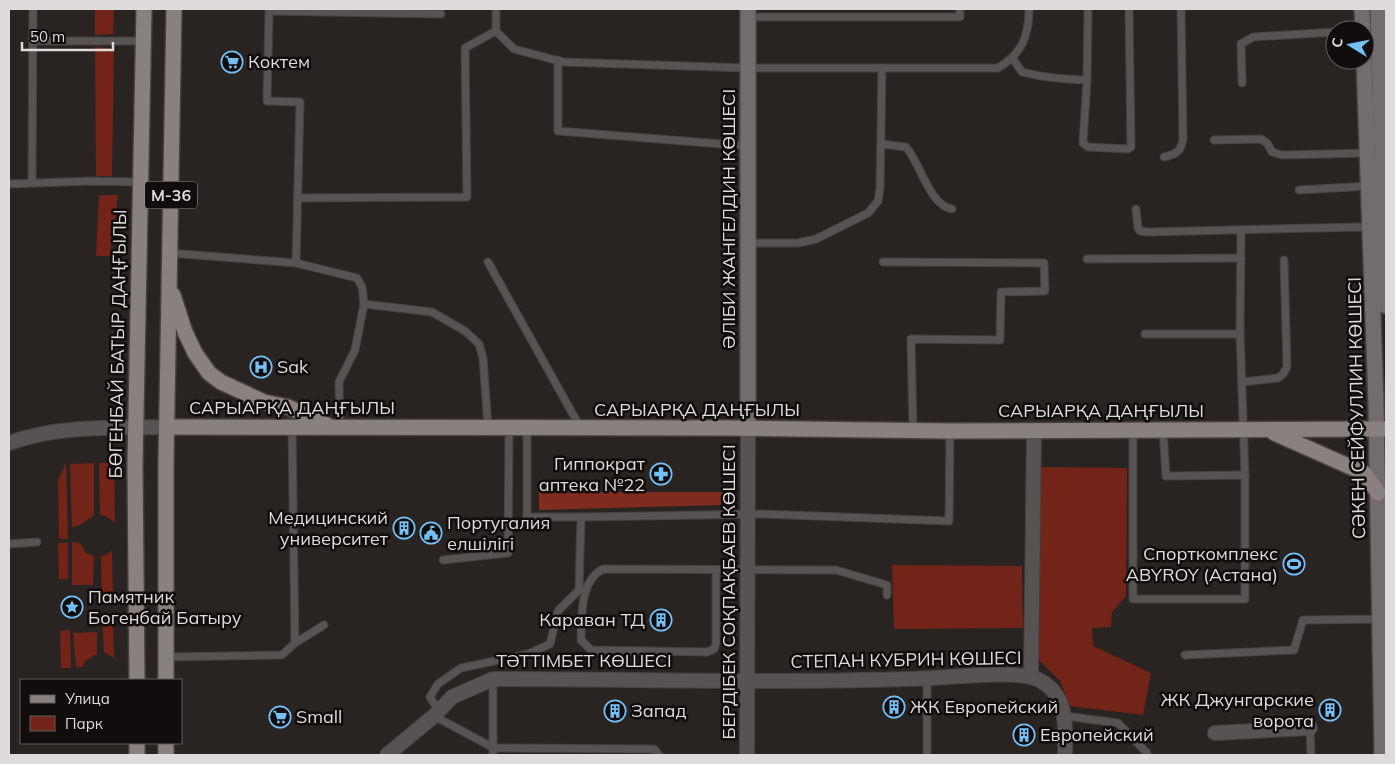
<svg xmlns="http://www.w3.org/2000/svg" width="1395" height="764" viewBox="0 0 1395 764" font-family="Mulish,sans-serif">
<style>
.green{fill:#732418}
.forest{fill:#7f2c1f}
.lines{fill:none;stroke-linecap:round;stroke-linejoin:round}
.lane-casing{stroke:#46403f;stroke-width:9}
.street-casing{stroke:#46403f;stroke-width:16}
.secondary-casing{stroke:#46403f;stroke-width:18}
.primary-casing{stroke:#46403f;stroke-width:18}
.lane{stroke:#565352;stroke-width:7}
.street{stroke:#565352;stroke-width:14}
.secondary{stroke:#726d6c;stroke-width:15}
.primary{stroke:#88817f;stroke-width:15}
.labels{text-anchor:middle;stroke-width:5;stroke-linejoin:round;paint-order:stroke}
.shield{fill:#100d0c;stroke:#a19d9c;stroke-width:1}
.shield-label{font-size:16px;font-weight:bold;fill:#dfdbda}
.poi-label{font-size:18px;fill:#dfdbda;stroke:#100d0c;text-anchor:start}
.street-label{font-size:18px;fill:#dfdbda;stroke:#100d0c}
</style>
<rect width="100%" height="100%" fill="#292322"/>
<g class="green">
<path d="M95,9H114L113,34L95,35Z"/>
<path d="M95,47L114,49L112,176H96Z"/>
<path d="M99,195H118L110,256H96Z"/>
<path d="M66,463L68,539H59L58,480Z"/>
<path d="M94,463V515L79,526L72,527L70,464Z"/>
<path d="M99,463H114L115,523L106,516L100,515Z"/>
<path d="M1040,467L1127,468L1126,596L1112,612L1111,627L1092,628L1093,646L1151,673L1143,715L1070,706L1060,681L1039,660Z"/>
<path d="M72,542L80,543L86,553L94,556L93,585H72Z"/>
<path d="M58,543H68V579H59Z"/>
<path d="M112,551L113,602L102,603L101,557Z"/>
<path d="M892,565L1022,566L1023,628L894,629Z"/>
<path d="M102,614H113L114,658L104,652Z"/>
<path d="M70,630L71,668H61L60,631Z"/>
<path d="M97,632V654L85,661L82,667H76L73,633Z"/>
</g>
<path class="forest" d="M548,486L549,492H724L721,505L539,510V488Z"/>
<g class="lines">
<g class="lane-casing">
<g id="lane">
<path d="M496,9V31L514,49L563,62L748,68H998C1022,54 1029,36 1029,9"/>
<path d="M1088,9L1087,80L1083,143L1088,147L1128,149L1131,147L1129,9"/>
<path d="M748,17H960V9"/>
<path d="M33,41H143"/>
<path d="M1013,59L1022,72C1044,78 1064,79 1087,80"/>
<path d="M558,60V131L747,146"/>
<path d="M1242,83L1241,44L1253,37L1335,32"/>
<path d="M1214,140L1261,139L1267,143L1272,152L1282,155L1368,153"/>
<path d="M881,144L906,147C921,164 929,205 952,209"/>
<path d="M1164,157C1176,154 1181,152 1183,139L1181,9"/>
<path d="M32,182L33,9"/>
<path d="M9,184L92,181L139,182"/>
<path d="M1299,190L1369,186"/>
<path d="M298,198L467,197L465,48L496,31"/>
<path d="M1136,209L1138,228L1140,231L1147,232L1360,227L1371,229"/>
<path d="M1241,230L1240,334L1245,475"/>
<path d="M747,243H798L816,239L868,213L878,201L880,188L882,68"/>
<path d="M170,253L296,263L357,278L362,287L364,304L432,312L465,331L479,344L483,358L488,427"/>
<path d="M1087,259L1241,258"/>
<path d="M488,262L580,427"/>
<path d="M883,262L1044,263L1045,291L1001,292L1000,340L911,339L913,431"/>
<path d="M296,263L300,102L267,101L269,11L441,14"/>
<path d="M1145,334H1240"/>
<path d="M1242,382L1278,378L1283,374L1287,367L1284,260"/>
<path d="M340,427L339,382L355,350L364,304"/>
<path d="M1133,430V599H1245V475L1166,476L1163,430"/>
<path d="M527,517H581"/>
<path d="M527,524V428"/>
<path d="M9,544L37,542"/>
<path d="M443,560L508,553L509,428"/>
<path d="M716,570V643L714,649L707,652L591,650L581,640C582,618 579,581 603,569L836,570L887,585V595"/>
<path d="M295,643L324,625"/>
<path d="M1185,655L1294,650L1303,620L1380,619"/>
<path d="M166,657L282,655L295,643L292,427"/>
<path d="M493,679V755"/>
<path d="M438,710L430,697L438,684L461,668L528,654L550,644L558,611L579,590L581,517L762,514L949,521L950,431"/>
<path d="M434,716L494,748L649,749H654L659,755"/>
<path d="M1065,716L1118,723L1147,753V755"/>
<path d="M1310,728L1311,755"/>
<path d="M927,755V678"/>
</g>
</g>
<g class="street-casing">
<g id="street">
<path d="M9,443C60,425 113,428 167,427"/>
<path d="M1031,676L1034,431"/>
<path d="M1215,733L1310,728"/>
<path d="M387,755L434,716L452,697L493,679C639,679 786,684 933,678C958,677 1021,669 1041,681C1069,697 1065,727 1065,755"/>
<path d="M747,755L748,428"/>
</g>
</g>
<g class="secondary-casing">
<g id="secondary">
<path d="M1362,9L1363,30"/>
<path d="M1378,9L1386,306"/>
<path d="M1364,60L1376,403L1382,755"/>
<path d="M748,428V9"/>
</g>
</g>
<g class="primary-casing">
<g id="primary">
<path d="M173,295L185,332L195,353L209,373L221,382L264,402L288,407L327,425"/>
<path d="M167,427L730,428L950,431L1386,429"/>
<path d="M1274,433L1364,473L1378,493"/>
<path d="M137,680L135,465L144,9"/>
<path d="M166,680V463L174,9"/>
<path d="M137,743V755"/>
<path d="M166,755V743"/>
</g>
</g>
<use href="#lane" class="lane"/>
<use href="#street" class="street"/>
<use href="#secondary" class="secondary"/>
<use href="#primary" class="primary"/>
</g>
<defs>
<g id="supermarket-ring" transform="scale(1.125)"><circle r="9.5" fill="#100d0c" stroke="#74c0f6" stroke-width="1.5"/><path d="M-6-5.5h2.5l.6 2H6L4.5 2H-2.5L-4.4-4H-6ZM-1.5 3.2a1.3 1.3 0 1 0 .1 0ZM3 3.2a1.3 1.3 0 1 0 .1 0Z" fill="#74c0f6"/></g>
<g id="hospital-ring" transform="scale(1.125)"><circle r="9.5" fill="#100d0c" stroke="#74c0f6" stroke-width="1.5"/><path d="M-5-5h3v3.5h4V-5h3V5h-3V1.5h-4V5h-3Z" fill="#74c0f6"/></g>
<g id="pharmacy-ring" transform="scale(1.125)"><circle r="9.5" fill="#100d0c" stroke="#74c0f6" stroke-width="1.5"/><path d="M-2-6h4v4h4v4h-4v4h-4v-4h-4v-4h4Z" fill="#74c0f6"/></g>
<g id="building-ring" transform="scale(1.125)"><circle r="9.5" fill="#100d0c" stroke="#74c0f6" stroke-width="1.5"/><path d="M-4-6H4V6H1V3H-1V6H-4ZM-2.5-4.3h1.7v1.8h-1.7ZM.8-4.3h1.7v1.8H.8ZM-2.5-1h1.7V.8h-1.7ZM.8-1h1.7V.8H.8Z" fill="#74c0f6"/></g>
<g id="civic-ring" transform="scale(1.125)"><circle r="9.5" fill="#100d0c" stroke="#74c0f6" stroke-width="1.5"/><path d="M-.6-6.5H3V-4.5H.6V-3L4-1V1h2V6H-6V1h2V-1L-.6-3ZM-1.2 2.5V6h2.4V2.5Z" fill="#74c0f6"/></g>
<g id="stadium-ring" transform="scale(1.125)"><circle r="9.5" fill="#100d0c" stroke="#74c0f6" stroke-width="1.5"/><path d="M0-5a6.5 5 0 1 0 0 10a6.5 5 0 1 0 0-10ZM-3.5-1.8h7v3.6h-7Z" fill="#74c0f6"/></g>
<g id="sight-ring" transform="scale(1.125)"><circle r="9.5" fill="#100d0c" stroke="#74c0f6" stroke-width="1.5"/><path d="M0-6L1.8-2.2L6-1.7L2.9 1.2L3.7 5.4L0 3.3L-3.7 5.4L-2.9 1.2L-6-1.7L-1.8-2.2Z" fill="#74c0f6"/></g>
</defs>
<g fill-rule="evenodd">
<use href="#supermarket-ring" x="232" y="62"/>
<use href="#hospital-ring" x="261" y="367"/>
<use href="#pharmacy-ring" x="661" y="474"/>
<use href="#building-ring" x="404" y="528"/>
<use href="#civic-ring" x="431" y="533"/>
<use href="#stadium-ring" x="1294" y="564"/>
<use href="#sight-ring" x="72" y="607"/>
<use href="#building-ring" x="661" y="620"/>
<use href="#building-ring" x="894" y="707"/>
<use href="#building-ring" x="1330" y="710"/>
<use href="#building-ring" x="615" y="711"/>
<use href="#supermarket-ring" x="280" y="717"/>
<use href="#building-ring" x="1024" y="735"/>
</g>
<g class="labels">
<rect class="shield" x="145" y="181.5" width="52" height="27" rx="4"/>
<g class="shield-label">
<text x="171" y="201">M-36</text>
</g>
<g class="poi-label">
<text x="248" y="68">Коктем</text>
<text x="277" y="373">Sak</text>
<text x="645" y="470" text-anchor="end">Гиппократ<tspan x="645" dy="21">аптека №22</tspan></text>
<text x="388" y="524" text-anchor="end">Медицинский<tspan x="388" dy="21">университет</tspan></text>
<text x="447" y="529">Португалия<tspan x="447" dy="21">елшілігі</tspan></text>
<text x="1278" y="560" text-anchor="end">Спорткомплекс<tspan x="1278" dy="21">ABYROY (Астана)</tspan></text>
<text x="88" y="603">Памятник<tspan x="88" dy="21">Богенбай Батыру</tspan></text>
<text x="645" y="626" text-anchor="end">Караван ТД</text>
<text x="1314" y="706" text-anchor="end">ЖК Джунгарские<tspan x="1314" dy="21">ворота</tspan></text>
<text x="910" y="713">ЖК Европейский</text>
<text x="631" y="717">Запад</text>
<text x="296" y="723">Small</text>
<text x="1040" y="741">Европейский</text>
</g>
<g class="street-label">
<text transform="translate(729 219) rotate(-90)" y="6">ӘЛІБИ ЖАНГЕЛДИН КӨШЕСІ</text>
<text transform="translate(118 344) rotate(-89)" y="6">БӨГЕНБАЙ БАТЫР ДАҢҒЫЛЫ</text>
<text x="292" y="414">САРЫАРҚА ДАҢҒЫЛЫ</text>
<text transform="translate(1357 408) rotate(-91)" y="6">СӘКЕН СЕЙФУЛЛИН КӨШЕСІ</text>
<text x="697" y="416">САРЫАРҚА ДАҢҒЫЛЫ</text>
<text x="1101" y="417">САРЫАРҚА ДАҢҒЫЛЫ</text>
<text transform="translate(729 592) rotate(-90)" y="6">БЕРДІБЕК СОҚПАҚБАЕВ КӨШЕСІ</text>
<text transform="translate(906 660) rotate(-1)" y="6">СТЕПАН КУБРИН КӨШЕСІ</text>
<text x="584" y="667">ТӘТТІМБЕТ КӨШЕСІ</text>
</g>
</g>
<rect width="1395" height="764" fill="none" stroke="#dfdbda" stroke-width="20"/>
<rect x="20" y="679" width="162" height="65" fill="#100d0c" stroke="#635f5e"/>
<rect x="30" y="695" width="25" height="8" fill="#88817f" stroke="#635f5e"/>
<text x="65" y="704" font-size="15" fill="#dfdbda">Улица</text>
<rect x="30" y="716" width="25" height="15" fill="#732418" stroke="#635f5e"/>
<text x="65" y="729" font-size="15" fill="#dfdbda">Парк</text>
<g transform="translate(1350 45) rotate(280)"><circle r="24" fill="#100d0c" stroke="#635f5e"/>
<path d="M0-4L9 19L0 12L-9 19Z" fill="#74c0f6"/>
<text y="-8" font-size="14" font-weight="bold" text-anchor="middle" fill="#dfdbda">С</text>
</g>
<path d="M22 42v8h91v-8" fill="none" stroke="#dfdbda" stroke-width="2.5"/>
<text x="30" y="42" font-size="15" fill="#dfdbda" stroke="#100d0c" stroke-width="4" paint-order="stroke">50 m</text>
</svg>
